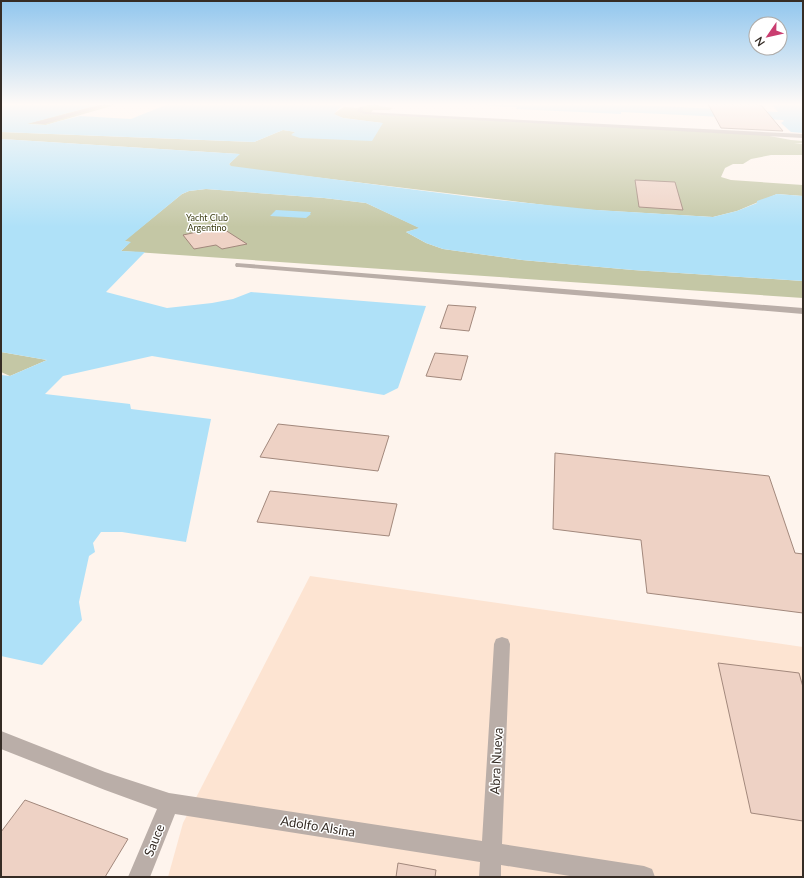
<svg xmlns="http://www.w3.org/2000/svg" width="804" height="878" viewBox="0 0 804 878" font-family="Lato,sans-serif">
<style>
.built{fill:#fde4d2}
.green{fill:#c4c7a5}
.water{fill:#afe1f8}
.building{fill:#eed2c5;stroke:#a2887c}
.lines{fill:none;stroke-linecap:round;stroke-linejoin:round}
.pedestrian{fill:#baaea8;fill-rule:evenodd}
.minor{fill:#baaea8;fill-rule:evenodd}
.labels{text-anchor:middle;stroke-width:3;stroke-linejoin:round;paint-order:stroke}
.far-park-label{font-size:9px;fill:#3a3c10;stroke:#fff}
.near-street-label{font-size:13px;fill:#352c25;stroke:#fff}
</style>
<rect width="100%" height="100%" fill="#fef4ed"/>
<path class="built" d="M310,576L803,647V877H168L183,823Z"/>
<g class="green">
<path d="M101,104H118L46,125L25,124Z"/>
<path d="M371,104H380L379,106L393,108L389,110H373L370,114L764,135L791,140L803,141V143L794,144H803V155H771L751,159L743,164H733L725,168L721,177L731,180L803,185V196L777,194L737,211L713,217L577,209L231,167L229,164L239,154L1,139V132L254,142L283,130L296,132L292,134L382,123L343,118L333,114L344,107L357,108Z"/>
<path d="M206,189L324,198L366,203L420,228L406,232L426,243L443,249L522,260L633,270L803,281V298L121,251L130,242L124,241L182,194L189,191Z"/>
<path d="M1,352L47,360L10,376L1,372Z"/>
</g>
<g class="water">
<path d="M1,104H101L27,124L46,125L118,104L56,122L80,116L131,119L168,104H343L334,114L343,118L383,123L372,141L300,138L291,135L295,132L283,130L254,142L1,132Z"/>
<path d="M458,104H616L778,112L772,104H803V133L791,132L781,123L784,121L783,120L621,112V114L516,109L517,107Z"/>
<path d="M1,139L240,154L229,164L231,166L479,198L597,210L713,217L737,211L757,203V201L777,194L803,196V281L633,270L522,260L443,249L426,243L406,232L419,228L366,203L324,198L206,189L189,191L182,194L125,241L131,242L121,251L145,252L106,292L167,308L212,303L233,299L251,292L426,306L398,388L384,395L152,356L63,376L45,394L130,404L131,409L211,419L186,542L122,532H101L93,543L95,552L89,556L79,602L82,620L42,665L1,656V375L10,376L47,360L1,352Z"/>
<path d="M276,210L311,212L310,214H311L306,218L270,216Z"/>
</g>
<g class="building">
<path d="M708,104H755L761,105L783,131L721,128Z"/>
<path d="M635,180L675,182L683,210L639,207Z"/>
<path d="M215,224L222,228L247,244L222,249L216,245L194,249L183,235L197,232L193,228Z"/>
<path d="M448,305L476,307L469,331L440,328Z"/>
<path d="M435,353L468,356L461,380L426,376Z"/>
<path d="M278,424L389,436L378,471L260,457Z"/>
<path d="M555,453L769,476L795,553L803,554V613L647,593L641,540L553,529Z"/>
<path d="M270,491L397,504L389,536L257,522Z"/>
<path d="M718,663L799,673L803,687V821L751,813Z"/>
<path d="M25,800L128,839L105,877H1V832Z"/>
<path d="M398,863L436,870L435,877H396Z"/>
</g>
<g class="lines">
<path class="pedestrian" d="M105,104H110L44,124L32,123Z"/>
<g class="minor">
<path d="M361,107L363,108L362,110L365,112L803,134V138L364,114L357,111Z"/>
<path d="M236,263L803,308V314L239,267H236L235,265Z"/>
<path d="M502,637L508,639L510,644L502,844L644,866L652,869L655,877H576L501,865V877H479L480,862L175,814L150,877H128L157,809L105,790L1,749V731L105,772L169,793L482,841L494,644L496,639Z"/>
</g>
</g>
<linearGradient id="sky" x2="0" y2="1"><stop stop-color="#91c6ee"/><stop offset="0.46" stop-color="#fffaf7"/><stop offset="1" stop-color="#fffaf7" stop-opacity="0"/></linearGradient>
<rect width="804" height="227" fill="url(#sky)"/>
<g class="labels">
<g class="far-park-label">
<text x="207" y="221">Yacht Club<tspan x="207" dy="10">Argentino</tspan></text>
</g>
<g class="near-street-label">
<text transform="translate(496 761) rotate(-87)" y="5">Abra Nueva</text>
<text transform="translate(318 826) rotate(9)" y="5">Adolfo Alsina</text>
<text transform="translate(154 840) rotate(-68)" y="5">Sauce</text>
</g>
</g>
<rect width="804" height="878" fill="none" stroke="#352c25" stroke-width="4"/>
<g transform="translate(768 36) rotate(236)"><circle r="19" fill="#ffffff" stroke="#aeaba8"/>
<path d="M0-3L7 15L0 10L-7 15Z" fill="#c93d70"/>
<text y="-6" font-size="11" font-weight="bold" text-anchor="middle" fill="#352c25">N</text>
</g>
</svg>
